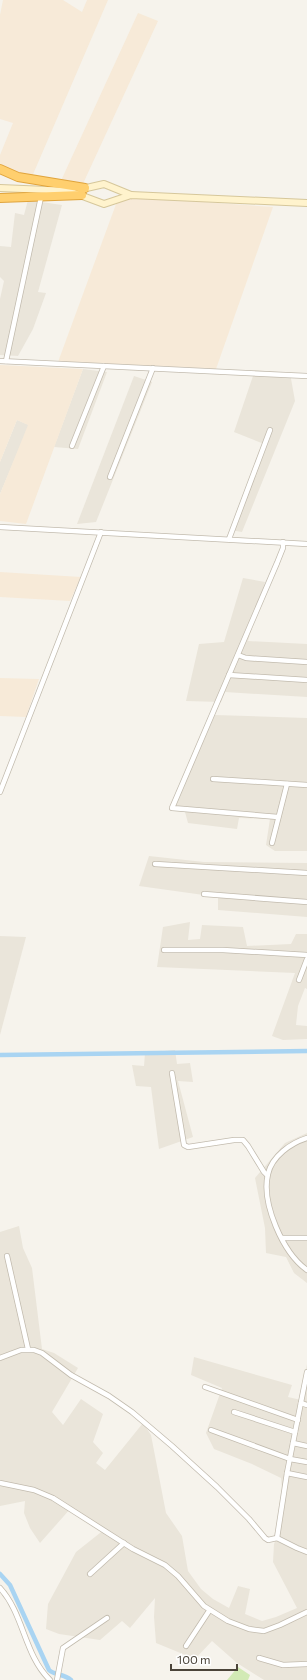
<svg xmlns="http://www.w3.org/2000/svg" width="307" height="1680" viewBox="0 0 307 1680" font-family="Commissioner,sans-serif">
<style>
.residential{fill:#eae5da}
.commercial{fill:#f7ead8}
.green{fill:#d2eab5}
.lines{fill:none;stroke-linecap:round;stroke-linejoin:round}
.canal{stroke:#a9d4f2;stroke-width:4.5}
.street-casing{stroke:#c2bbae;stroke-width:6}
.secondary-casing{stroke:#d6c79b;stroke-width:8}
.highway-casing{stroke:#e0a43c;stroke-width:10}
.street{stroke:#fff;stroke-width:4.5}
.secondary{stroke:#fff3cd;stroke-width:6}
.highway{stroke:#ffcf6e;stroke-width:8}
</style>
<rect width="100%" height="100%" fill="#f6f3ec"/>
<g class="residential">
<path d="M28,200L62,205L38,292L46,293L33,329L18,356L0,355V299L4,281L0,277V246L11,247L15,213L24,215Z"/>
<path d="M83,369L107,372L78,449L54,447Z"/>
<path d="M255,370L290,373L295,401L242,532L230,530L264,444L234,432Z"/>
<path d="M134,376L152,382L96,522L77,524Z"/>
<path d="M17,420L29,425L0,494V462Z"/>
<path d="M243,578L265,582L248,641L307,644V697L225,692L221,702L186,701L199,644L224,642Z"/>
<path d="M215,715L307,718V851H275L266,845L270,819L239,818L237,829L188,823L185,812L173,810Z"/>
<path d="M149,856L204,862L307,863V917L218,910V897L139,886Z"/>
<path d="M190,922L188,940L200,939L202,925L243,927L247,946L291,944L296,934H307V989L305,988L298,1006L296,1025L307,1026V1039L283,1040L272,1036L295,973L157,967L163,927Z"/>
<path d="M0,936L26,937L0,1035Z"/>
<path d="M175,1050L177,1064L190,1063L193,1082L178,1081L193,1137L159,1149L151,1087L136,1086L132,1065L144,1066L145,1053Z"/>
<path d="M307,1133V1283L294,1273L286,1257L266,1253L265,1228L255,1178L285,1143Z"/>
<path d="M19,1226L23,1248L32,1268L42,1349L54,1353L78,1368L52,1412L63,1425L81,1399L103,1414L93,1442L103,1453L96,1463L105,1470L143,1423L151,1435L166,1513L182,1536L188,1571L201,1589L213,1599L229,1608L238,1586L250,1589L245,1614L262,1621L276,1617L297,1608L273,1562L274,1544L280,1530L284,1511L281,1478L252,1464L214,1449L206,1433L222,1388L191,1375L194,1357L292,1385L288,1397L301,1400L307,1364V1680H264L237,1663L212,1641L195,1659L156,1643L154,1617L155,1598L130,1628L122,1621L100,1640L59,1634L46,1629L48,1604L76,1552L105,1529L71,1508L40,1543L30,1528L24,1513L25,1501L0,1506V1232Z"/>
</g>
<g class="commercial">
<path d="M3,0H63L82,12L87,0H108L31,179L0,175V155L13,123L0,119V15Z"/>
<path d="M138,13L158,21L81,188L59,185Z"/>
<path d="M119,196L273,207L216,369L58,362Z"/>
<path d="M0,365L83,369L26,524L0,521V494L28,425L17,420L0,462Z"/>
<path d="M0,572L81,577L70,601L0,597Z"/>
<path d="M0,678L39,679L26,717L0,716Z"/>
</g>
<path class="green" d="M238,1667L250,1675L248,1680H227Z"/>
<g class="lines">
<g class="canal">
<path d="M0,1055L307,1051"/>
<path d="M0,1574L10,1585L49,1670C54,1675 64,1674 71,1680"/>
</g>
<g class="street-casing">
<g id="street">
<path d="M0,361L307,376"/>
<path d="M6,361L41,197"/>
<path d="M72,446L104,366"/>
<path d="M110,477L153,368"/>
<path d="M0,527L307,544"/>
<path d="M229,539L270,430"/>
<path d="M238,655L246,658L307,662"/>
<path d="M229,675L307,680"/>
<path d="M213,779L307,785"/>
<path d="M0,792L101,532"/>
<path d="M278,817L172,808L277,563L283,548V542"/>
<path d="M272,843L287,784"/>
<path d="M155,864L307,873"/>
<path d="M204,894L307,902"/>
<path d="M164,950H223L307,955"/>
<path d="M299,980L307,959"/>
<path d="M172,1073L184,1145L188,1147L234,1140H243L248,1146L264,1172L267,1175"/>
<path d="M307,1138C291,1143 272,1156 268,1174C261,1203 283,1253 307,1270"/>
<path d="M282,1238H307"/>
<path d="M7,1256L28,1349"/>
<path d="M0,1358L21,1350H34L42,1353L71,1375L109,1396L132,1412L172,1446L217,1487L249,1519L265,1538L268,1540L277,1538L297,1548L307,1552"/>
<path d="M205,1387L298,1420"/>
<path d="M301,1403L307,1405"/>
<path d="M234,1412L295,1432"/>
<path d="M211,1430L290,1459L307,1462"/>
<path d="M293,1443L307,1446"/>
<path d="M287,1473L307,1477"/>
<path d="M0,1483L34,1490L53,1498L133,1549L165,1565L178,1576L204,1606L228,1621L249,1629L264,1631L280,1625L307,1612"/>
<path d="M277,1538L287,1473L307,1372"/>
<path d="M90,1574L124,1543"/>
<path d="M0,1588C24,1614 24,1655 50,1680"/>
<path d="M186,1646L209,1611"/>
<path d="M259,1658L283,1665L307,1664"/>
<path d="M57,1680L63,1648L107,1618"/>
</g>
</g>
<g class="secondary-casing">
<g id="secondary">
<path d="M0,188L71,191"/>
<path d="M82,189L104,184L131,195"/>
<path d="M69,191L104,204L131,195L307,203"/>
</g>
</g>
<g class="highway-casing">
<g id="highway">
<path d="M0,169L18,177L85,188"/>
<path d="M0,198L82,195"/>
</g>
</g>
<use href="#street" class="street"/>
<use href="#secondary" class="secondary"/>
<use href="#highway" class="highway"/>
</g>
<path d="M171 1664v6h66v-6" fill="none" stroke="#4b4439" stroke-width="2"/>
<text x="177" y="1664" font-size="12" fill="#4b4439" stroke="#ffffff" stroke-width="3" paint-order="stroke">100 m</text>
</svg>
